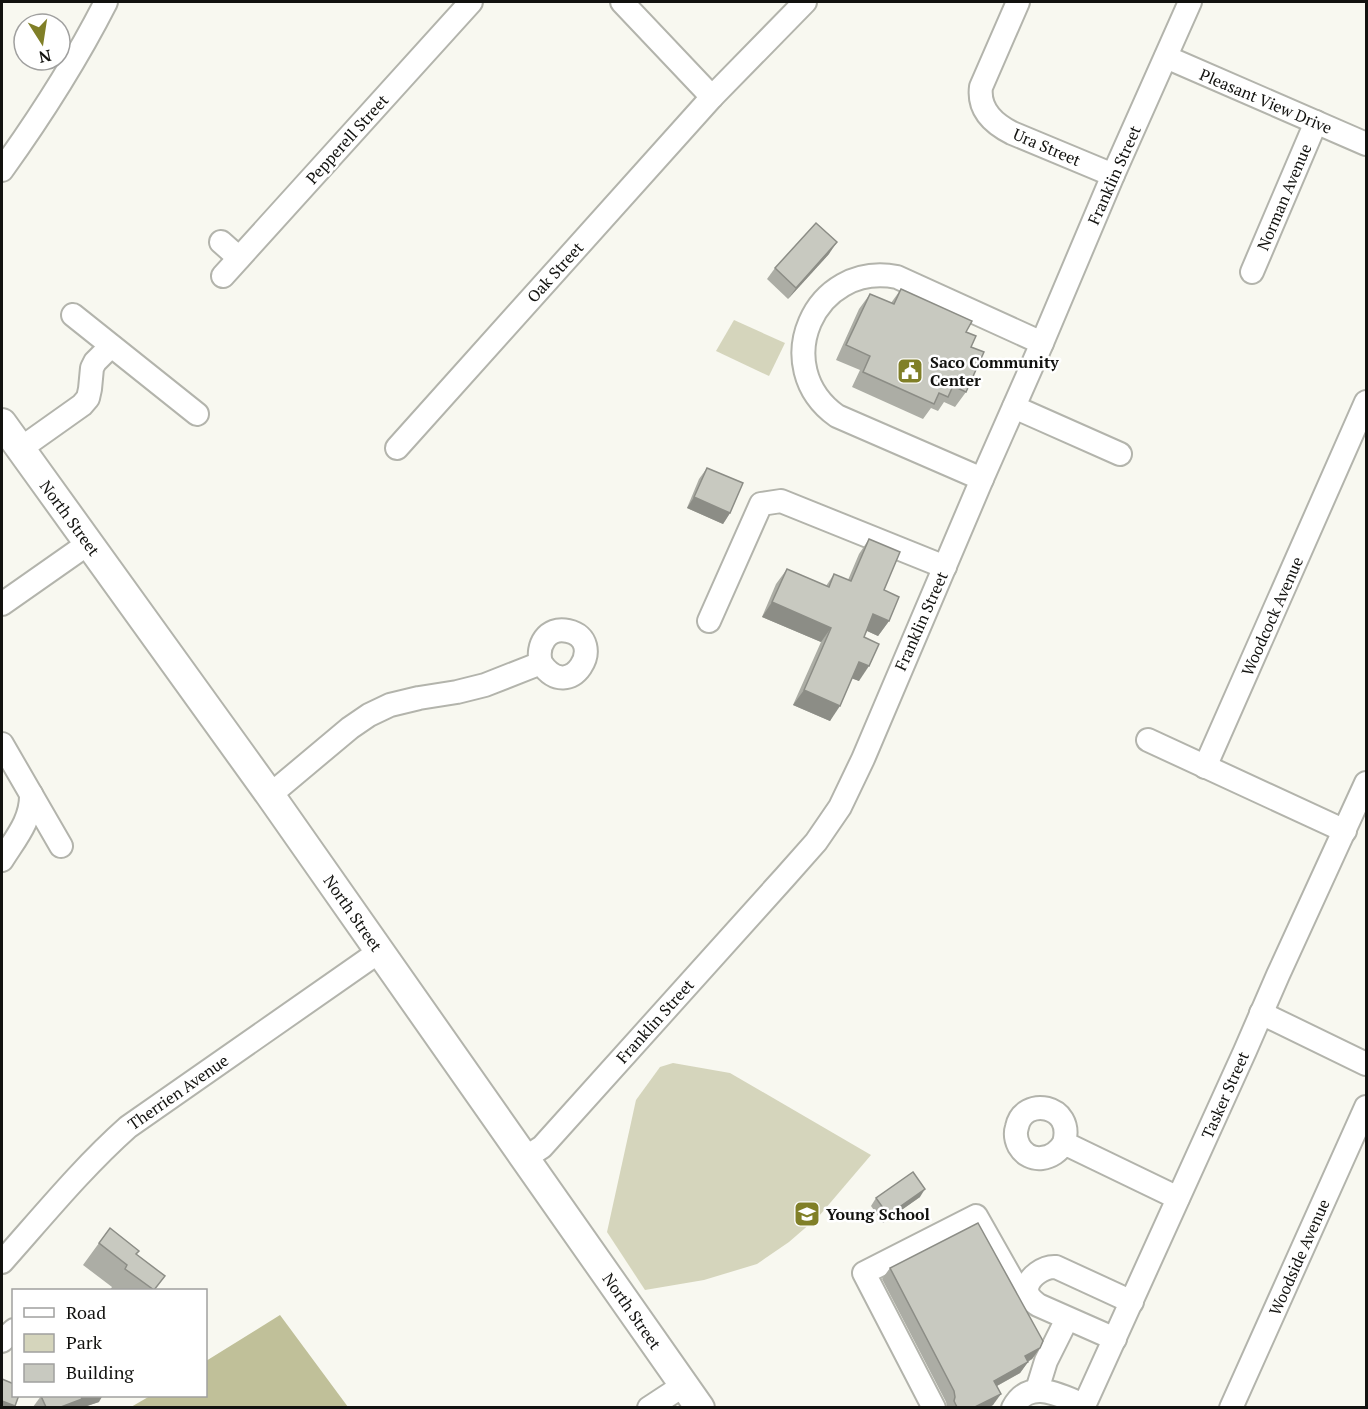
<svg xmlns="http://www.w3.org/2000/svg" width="1368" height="1409" viewBox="0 0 1368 1409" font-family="'PT Serif',serif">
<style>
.green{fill:#d5d5bc}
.forest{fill:#c0c099}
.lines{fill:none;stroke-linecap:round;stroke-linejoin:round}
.minor-casing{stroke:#b3b4ac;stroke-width:26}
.major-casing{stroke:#b3b4ac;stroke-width:32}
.minor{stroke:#fff;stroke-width:22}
.major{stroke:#fff;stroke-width:28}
.wall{fill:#acada5}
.shaded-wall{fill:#8c8d86}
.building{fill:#c8c9c0;stroke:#8c8d86;stroke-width:1.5}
.labels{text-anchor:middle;stroke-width:5;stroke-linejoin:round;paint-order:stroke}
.street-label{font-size:16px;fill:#12120f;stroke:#fff}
.poi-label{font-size:16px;font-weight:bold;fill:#12120f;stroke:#fff;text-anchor:start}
</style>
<rect width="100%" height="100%" fill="#f8f8f0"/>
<g class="green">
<path d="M734,320L785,343L769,376L716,351Z"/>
<path d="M673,1063L730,1073L871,1155L819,1216L789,1242L757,1264L704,1280L645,1290L607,1232L636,1100L660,1067Z"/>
</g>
<path class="forest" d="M280,1315L348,1407H131L150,1396H206V1361Z"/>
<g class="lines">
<g class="minor-casing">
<g id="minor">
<path d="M622,2L712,97"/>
<path d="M1018,2L981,87C978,110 994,124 1012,133L1113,175"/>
<path d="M1166,57L1366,144"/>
<path d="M2,170C40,117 76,61 106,2"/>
<path d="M221,242L239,258"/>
<path d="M1252,272L1316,122"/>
<path d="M223,276L471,2"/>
<path d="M73,315L197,414"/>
<path d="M1014,407L1120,454"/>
<path d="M397,448L712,97L805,2"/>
<path d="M20,449L82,405L88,398L90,389L92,368L95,362L111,346"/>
<path d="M982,479L837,416C768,367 814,261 897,277L1042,343"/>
<path d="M2,604L89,543"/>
<path d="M709,621L761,504L781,501L945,567"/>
<path d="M1148,740L1345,831"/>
<path d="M2,744L61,846"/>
<path d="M1205,767L1366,402"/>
<path d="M270,795L350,728L369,715L390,705L419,698L457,692L485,685L541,663C570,706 609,640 568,631C547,626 536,646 541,663"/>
<path d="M2,860C15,839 32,820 31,794"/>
<path d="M1261,1013L1366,1064"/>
<path d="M1064,1143C1075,1104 1023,1096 1017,1127C1015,1133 1016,1140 1019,1146C1030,1165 1054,1160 1064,1143L1178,1198"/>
<path d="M525,1158L542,1147L785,877L816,842L840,807L863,759L982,479L1042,343L1113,175L1190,2"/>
<path d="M2,1262C43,1216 82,1168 128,1127L380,951"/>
<path d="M1115,1339L1038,1305C1033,1301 1027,1297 1027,1289C1028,1277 1044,1266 1056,1267L1132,1302"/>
<path d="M2,1341L14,1330"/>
<path d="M1037,1390L1046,1361L1067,1319"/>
<path d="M649,1408L684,1385"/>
<path d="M934,1408L864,1273L976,1216L1014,1283L1027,1290"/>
<path d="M1013,1408C1029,1377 1061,1396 1084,1405"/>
<path d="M1083,1408L1245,1051L1278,975L1366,783"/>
<path d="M1231,1408L1366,1107"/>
</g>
</g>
<g class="major-casing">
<path id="major" d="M2,423L270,795L700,1408"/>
</g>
<use href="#minor" class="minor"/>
<use href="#major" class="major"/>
</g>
<g class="wall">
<path d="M829,254L788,299L767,279L775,268Z"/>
<path d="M901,289L966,332L971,347L966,392L955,407L944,402L938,411L931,408L923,419L852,387L860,370L836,360L859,309L870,294L891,303Z"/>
<path d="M707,468L730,513L723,524L687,508L699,479Z"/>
<path d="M869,539L884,590L889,621L878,636L867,631L864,637L859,681L852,678L830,721L793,705L821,642L762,617L776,584L787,569L826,586L834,574L848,580L859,554Z"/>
<path d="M920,1197L883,1223L871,1206L876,1198Z"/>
<path d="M99,1243L136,1254L155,1290H110L112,1287L83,1265Z"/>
<path d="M890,1268L1040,1348L1032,1359L1028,1362L1020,1373L997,1386L993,1405L989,1407H947L946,1402L882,1279Z"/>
<path d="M41,1396L99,1402L84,1407H33Z"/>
</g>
<g class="shaded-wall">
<path d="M837,242L829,254L788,299L796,288Z"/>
<path d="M694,497L730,513L723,524L687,508Z"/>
<path d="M772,602L831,628L821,642L762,617Z"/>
<path d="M873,614L889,621L878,636L863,629Z"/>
<path d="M859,662L869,666L859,681L848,677Z"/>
<path d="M804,690L840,706L830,721L793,705Z"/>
<path d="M925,1189L920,1197L883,1223L888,1215Z"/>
<path d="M1040,1348L1032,1359L1017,1367L1025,1356Z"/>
<path d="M1028,1362L1020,1373L986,1392L994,1381Z"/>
<path d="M1001,1394L993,1405L989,1407H975Z"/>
<path d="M79,1395H103L99,1402L84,1407H61Z"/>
<path d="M2,1401L15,1406L13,1407H2Z"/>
</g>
<g class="building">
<path d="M816,223L837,242L796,288L775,268Z"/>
<path d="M901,289L972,321L966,332L976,336L971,347L984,352L966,392L953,386L948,397L939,393L934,404L863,372L870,356L846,345L870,294L894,304Z"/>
<path d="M707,468L743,483L730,513L694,497Z"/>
<path d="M869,539L900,552L884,590L899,597L889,621L873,614L864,637L879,644L869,666L859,662L840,706L804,690L831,628L772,602L787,569L829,587L834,574L851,581Z"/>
<path d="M913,1172L925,1189L888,1215L876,1198Z"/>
<path d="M978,1223L1043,1341L1040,1348L1025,1356L1028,1362L994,1381L1001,1394L975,1407H957L954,1401L955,1397L954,1391L890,1268Z"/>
<path d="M110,1228L139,1251L136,1254L165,1276L154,1290L125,1269L127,1265L99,1243Z"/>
<path d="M2,1379L14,1384V1395H19L15,1406L2,1401Z"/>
<path d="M43,1395H81L82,1399L61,1407H46L41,1396Z"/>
</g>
<defs>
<g id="civic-square" transform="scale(1.35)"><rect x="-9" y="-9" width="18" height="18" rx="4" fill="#807f27" stroke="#fff"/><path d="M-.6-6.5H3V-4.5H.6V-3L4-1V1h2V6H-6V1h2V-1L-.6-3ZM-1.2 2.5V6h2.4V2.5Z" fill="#fff"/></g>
<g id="school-square" transform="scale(1.35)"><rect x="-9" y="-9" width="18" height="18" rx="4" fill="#807f27" stroke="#fff"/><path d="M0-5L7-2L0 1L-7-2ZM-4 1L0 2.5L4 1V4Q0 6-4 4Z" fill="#fff"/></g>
</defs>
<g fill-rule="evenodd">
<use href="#civic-square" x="910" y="371"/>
<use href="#school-square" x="807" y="1214"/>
</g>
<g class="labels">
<g class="street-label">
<text transform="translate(1266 101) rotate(23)" y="6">Pleasant View Drive</text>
<text transform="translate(347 139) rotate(-48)" y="6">Pepperell Street</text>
<text transform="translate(1047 147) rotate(23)" y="6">Ura Street</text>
<text transform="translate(1114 175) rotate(-66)" y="6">Franklin Street</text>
<text transform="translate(1284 197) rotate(-67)" y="6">Norman Avenue</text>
<text transform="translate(555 272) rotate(-48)" y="6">Oak Street</text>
<text transform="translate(70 518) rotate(54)" y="6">North Street</text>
<text transform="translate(1272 616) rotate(-66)" y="6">Woodcock Avenue</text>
<text transform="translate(921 621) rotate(-66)" y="6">Franklin Street</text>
<text transform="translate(353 913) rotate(55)" y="6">North Street</text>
<text transform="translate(655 1021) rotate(-48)" y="6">Franklin Street</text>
<text transform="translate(178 1092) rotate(-35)" y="6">Therrien Avenue</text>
<text transform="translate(1225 1095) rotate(-66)" y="6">Tasker Street</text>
<text transform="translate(1299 1257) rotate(-66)" y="6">Woodside Avenue</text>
<text transform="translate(632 1311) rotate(55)" y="6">North Street</text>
</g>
<g class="poi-label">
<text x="930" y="368">Saco Community<tspan x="930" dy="18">Center</tspan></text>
<text x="826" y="1220">Young School</text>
</g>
</g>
<rect width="1368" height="1409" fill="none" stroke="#12120f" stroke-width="6"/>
<rect x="12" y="1289" width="195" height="108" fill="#ffffff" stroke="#a0a09f" stroke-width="1.5"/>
<rect x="24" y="1308" width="30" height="9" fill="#ffffff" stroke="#a0a09f" stroke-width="1.5"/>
<text x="66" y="1319" font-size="18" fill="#12120f">Road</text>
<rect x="24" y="1334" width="30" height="18" fill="#d5d5bc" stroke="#a0a09f" stroke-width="1.5"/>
<text x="66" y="1349" font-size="18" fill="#12120f">Park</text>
<rect x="24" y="1364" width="30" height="18" fill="#c8c9c0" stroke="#a0a09f" stroke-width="1.5"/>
<text x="66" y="1379" font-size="18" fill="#12120f">Building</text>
<g transform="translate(42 42) rotate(168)"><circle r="28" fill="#ffffff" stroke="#a0a09f" stroke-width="1.5"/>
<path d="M0-4.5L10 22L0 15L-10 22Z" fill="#807f27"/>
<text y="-9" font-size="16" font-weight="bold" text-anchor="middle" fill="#12120f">N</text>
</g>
</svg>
